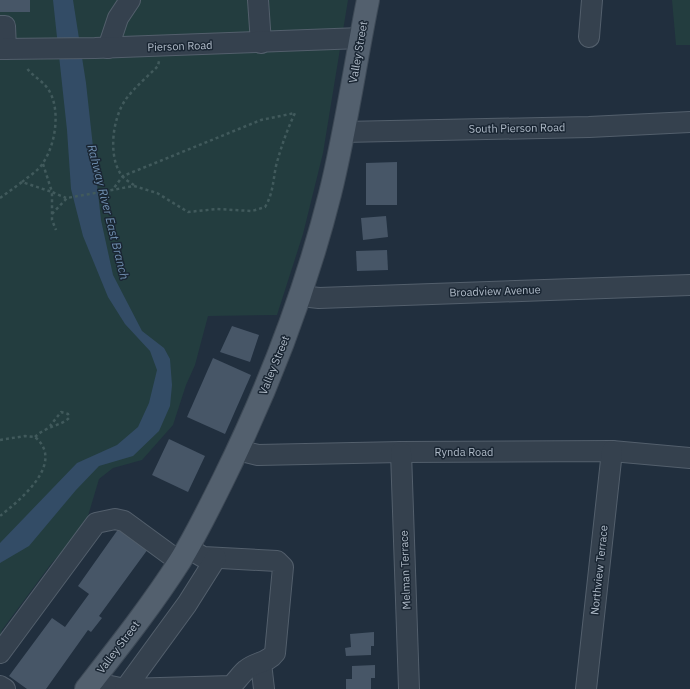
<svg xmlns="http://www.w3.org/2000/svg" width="690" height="689" viewBox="0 0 690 689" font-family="'IBM Plex Sans',sans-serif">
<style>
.green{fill:#233d3f}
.water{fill:#334c66}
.building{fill:#475667}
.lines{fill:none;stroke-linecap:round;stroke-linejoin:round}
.minor-casing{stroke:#535f6c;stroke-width:22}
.major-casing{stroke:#3e4a57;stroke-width:24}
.path{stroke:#415a5c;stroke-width:2.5;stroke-dasharray:3 3;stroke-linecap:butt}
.minor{stroke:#35414e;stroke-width:20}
.major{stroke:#53606e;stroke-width:22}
.labels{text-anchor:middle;stroke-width:3;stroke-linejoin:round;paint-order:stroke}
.street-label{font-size:11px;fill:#b1bcc9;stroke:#1a2633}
.water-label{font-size:12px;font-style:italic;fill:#6f8eaf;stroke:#1a2633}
</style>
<rect width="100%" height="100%" fill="#212f3e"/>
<g class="green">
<path d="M0,0H348L323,153L303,234L277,315L208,316L195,365L186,385L173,425L142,460L113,468L99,479L85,526L51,564L2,630L0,637Z"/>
<path d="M672,0H690V45H676Z"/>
</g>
<path class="water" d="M53,0H73L86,83L101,220L113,275L142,331L164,348L170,359L172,385L170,406L159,431L133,456L99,466L76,490L29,546L0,563V543L77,463L117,445L138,427L149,403L157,370L150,351L125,324L108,297L83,236L71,189L67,130Z"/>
<g class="building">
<rect x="0" y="0" width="30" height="12"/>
<path d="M397,162V205H366V163Z"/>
<path d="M386,216L388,237L363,240L361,218Z"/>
<path d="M387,250L388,270L357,271L356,251Z"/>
<path d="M232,326L259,335L250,362L220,352Z"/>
<path d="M213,358L251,375L225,434L187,417Z"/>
<path d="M169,439L205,456L188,492L152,475Z"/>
<path d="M119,528L148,549L99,616L102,618L91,632L88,630L46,689H27L9,676L52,618L65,627L89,594L78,586Z"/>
<path d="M374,632V646H371V655L346,656L345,648L351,647L350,634Z"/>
<path d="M375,665V678H371V689H346V679H352V666Z"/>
</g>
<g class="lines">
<g class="minor-casing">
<g id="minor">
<path d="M258,0L261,43"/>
<path d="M0,26H5L6,49"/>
<path d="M589,37L592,0"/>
<path d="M108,48L118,18L130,0"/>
<path d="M0,49L95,48L361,38"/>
<path d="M343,132L589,127L690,122"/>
<path d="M301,296L319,298L690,285"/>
<path d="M238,450L258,455L401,452L612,451L690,458"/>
<path d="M401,452L409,689"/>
<path d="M0,653L96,523L115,519L124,521L169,554L181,560"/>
<path d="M261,663L264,689"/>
<path d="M91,682L125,689L231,686C237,681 240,675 246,670C255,662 268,663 275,653L283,567L277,561L203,557L188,548"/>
<path d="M0,686L5,689"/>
<path d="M125,689L187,604L216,558"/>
<path d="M586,689L612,451"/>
</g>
</g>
<g class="major-casing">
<path id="major" d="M86,689C118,648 152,605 180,561C196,535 209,508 223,480C268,389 305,293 330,194C346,130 355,64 368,0"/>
</g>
<g class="path">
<path d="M43,164L52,192L66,198"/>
<path d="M22,182C29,176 38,171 43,163C56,144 61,108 48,89C42,80 32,76 26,67"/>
<path d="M134,185C129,182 123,178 120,173C108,153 113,117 126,99C135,87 148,76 158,66L159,61"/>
<path d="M0,198L22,182L52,192V220L56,230"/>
<path d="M52,214L67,198L134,186L157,193L188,212L217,209L252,211L265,207C273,194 273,181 276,166C281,147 287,130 295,113L261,120L123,176L113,189"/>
<path d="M35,437C46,426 61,426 69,418L68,414L61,412L50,426"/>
<path d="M0,440L25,436L35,437C66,463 20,500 0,516"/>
</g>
<use href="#minor" class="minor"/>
<use href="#major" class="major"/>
</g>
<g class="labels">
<g class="street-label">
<text transform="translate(180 46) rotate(-2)" y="4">Pierson Road</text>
<text transform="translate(358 52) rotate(-80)" y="4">Valley Street</text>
<text transform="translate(517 128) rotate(-1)" y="4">South Pierson Road</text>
<text transform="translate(495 291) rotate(-2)" y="4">Broadview Avenue</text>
<text transform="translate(274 365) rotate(-68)" y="4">Valley Street</text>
<text x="464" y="456">Rynda Road</text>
<text transform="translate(405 570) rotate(-92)" y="4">Melman Terrace</text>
<text transform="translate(599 570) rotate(-84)" y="4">Northview Terrace</text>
<text transform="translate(118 647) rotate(-53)" y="4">Valley Street</text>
</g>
<g class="water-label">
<text transform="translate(108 212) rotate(76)" y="4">Rahway River East Branch</text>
</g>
</g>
</svg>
